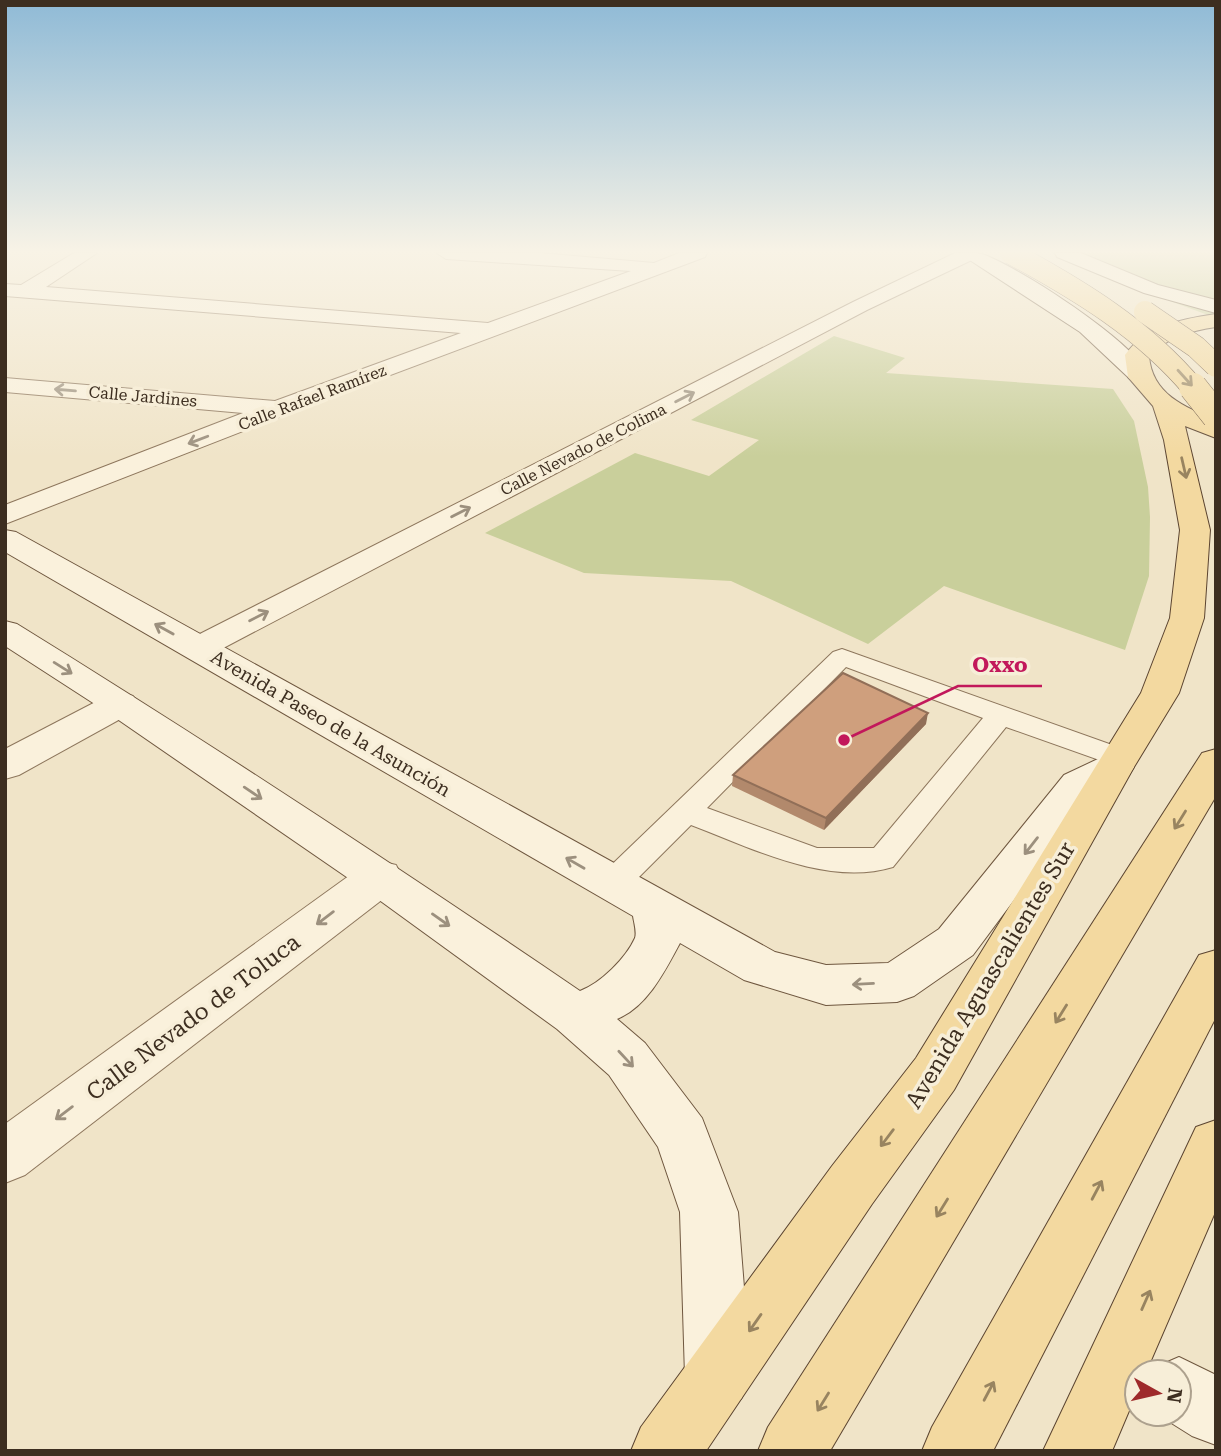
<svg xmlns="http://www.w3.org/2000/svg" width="1221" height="1456" viewBox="0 0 1221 1456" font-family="'Roboto Serif',serif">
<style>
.green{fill:#c9cf9b}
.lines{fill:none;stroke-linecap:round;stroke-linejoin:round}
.lane-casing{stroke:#8d765c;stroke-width:2}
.street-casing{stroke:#8d765c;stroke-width:2}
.secondary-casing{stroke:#6f573f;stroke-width:2}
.primary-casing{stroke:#5b4430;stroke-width:2}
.lane{fill:#faf1dc;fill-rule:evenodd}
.street{fill:#faf1dc;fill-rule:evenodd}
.secondary{fill:#faf1dc;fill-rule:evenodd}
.primary{fill:#f3d9a0;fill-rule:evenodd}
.primary-bridge-far1-casing{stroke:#5b4430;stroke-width:23;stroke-linecap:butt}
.primary-bridge-casing{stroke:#5b4430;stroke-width:29;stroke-linecap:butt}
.primary-bridge-far1{stroke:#f3d9a0;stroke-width:22}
.primary-bridge{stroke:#f3d9a0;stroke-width:28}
.wall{fill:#b2896c}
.shaded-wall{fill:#916f58}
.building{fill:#cf9f7d;stroke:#916f58;stroke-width:2}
.oneway{stroke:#988460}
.oneway2{stroke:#9c907e}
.labels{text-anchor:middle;stroke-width:7;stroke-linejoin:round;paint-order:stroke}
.far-street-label{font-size:16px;fill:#3d2e20;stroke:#f7eed8}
.street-label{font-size:19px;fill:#3d2e20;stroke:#f7eed8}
.near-street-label{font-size:23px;fill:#3d2e20;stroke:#f7eed8}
.leader{fill:none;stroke:#c2185b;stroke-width:2.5}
.callout-dot{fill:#c2185b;stroke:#f7eed8;stroke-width:2.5}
.callout-label{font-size:21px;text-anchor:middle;font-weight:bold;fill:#c2185b;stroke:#f7eed8;stroke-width:7;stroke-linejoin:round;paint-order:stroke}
</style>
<rect width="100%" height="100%" fill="#f0e4c8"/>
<g class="green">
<path d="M1052,253H1216V318L1086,270Z"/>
<path d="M834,336L905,358L886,373L1113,389L1134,421L1148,487L1150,517L1149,576L1125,650L944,586L868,644L731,581L584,573L485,533L635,453L709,476L759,440L691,420Z"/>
</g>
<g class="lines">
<g class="lane-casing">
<path id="lane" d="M842,649L1129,751L1133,758L1129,765L1119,767L1006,727L893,867C827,887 752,848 691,825L624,892L612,896L600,892L596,884L600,876L833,652ZM846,667L983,718L874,848H817L707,808Z"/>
</g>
<g class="street-casing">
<g id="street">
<path d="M74,253H97L46,287L488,323L631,271L446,259L437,253H540L654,263L679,253H707L705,257L289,413L5,524V505L243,413L5,392V378L275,401L461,333L5,296V284L21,285Z"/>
<path d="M955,253L979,254L976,258L867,310L210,655L198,659L186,655L180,648L186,641L853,302Z"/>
<path d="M120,692L133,696L139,704L133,712L19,775L5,779V749L107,696Z"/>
<path d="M380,861L396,865L402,877L396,889L25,1175L5,1183V1124L364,865Z"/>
</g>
</g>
<g class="secondary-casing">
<g id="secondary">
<path d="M959,253C967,253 978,252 985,255C1028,273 1124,336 1150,374L1146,379L1138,381L1130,379L1080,332Z"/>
<path d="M1055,253H1081L1158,285L1216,300V313L1144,293L1057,257Z"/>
<path d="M5,530L16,532L775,952L826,965L888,963L939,929L1064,775L1100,758L1114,754L1128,758L1134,767L1128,776L1092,795L973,955L914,996L897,1002L826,1005L744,980L680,943C665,971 647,1007 617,1019L645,1043L702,1118L738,1212L751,1376L741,1399L718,1409L695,1399L685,1376L680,1212L658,1147L609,1075L557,1029L364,889L107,712L5,646V621L17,624C208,742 395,865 580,991C601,983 626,958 635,938C637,932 634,923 633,916L5,552Z"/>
<path d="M1179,1357L1216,1375V1445L1192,1436L1157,1414H1179V1372H1154L1156,1367Z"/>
</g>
</g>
<g class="primary-casing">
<g id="primary">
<path d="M1216,314V327C1190,331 1168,337 1149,356C1152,394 1184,407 1216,420V438L1185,426L1210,530L1204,618L1179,693L1134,767L954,1090L872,1204L706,1451H631L641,1427L832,1166L916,1058L1141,693L1170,618L1180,530L1164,440L1153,406L1128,377L1125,355C1146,325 1183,319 1216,314Z"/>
<path d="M1216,749V796L830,1451H758L768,1427L1202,753Z"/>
<path d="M1216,950V1017L993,1451H922L932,1427L1199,955Z"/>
<path d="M1216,1120V1210L1146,1372H1137V1392L1112,1451H1043L1196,1127Z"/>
</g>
</g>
<use href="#lane" class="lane"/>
<use href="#street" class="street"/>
<use href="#secondary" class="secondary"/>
<use href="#primary" class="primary"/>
<g class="primary-bridge-far1-casing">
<g id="primary-bridge-far1">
<path d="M1011,253C1079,290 1144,329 1194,389"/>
<path d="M1145,312L1196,347L1216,366"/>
</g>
</g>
<g class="primary-bridge-casing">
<path id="primary-bridge" d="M1193,387L1216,416"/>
</g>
<use href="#primary-bridge-far1" class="primary-bridge-far1"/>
<use href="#primary-bridge" class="primary-bridge"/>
</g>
<path class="wall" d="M926,724L824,830L732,786L733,775Z"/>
<path class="shaded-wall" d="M928,713L926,724L824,830L826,818Z"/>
<path class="building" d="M843,673L928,713L826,818L733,775Z"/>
<defs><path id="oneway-shaft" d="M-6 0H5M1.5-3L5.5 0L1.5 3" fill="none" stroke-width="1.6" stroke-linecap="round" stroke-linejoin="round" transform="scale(1.75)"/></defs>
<g class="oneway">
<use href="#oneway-shaft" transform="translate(1185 378) rotate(48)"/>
<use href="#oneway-shaft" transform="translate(1184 468) rotate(77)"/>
<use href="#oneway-shaft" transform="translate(1180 820) rotate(122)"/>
<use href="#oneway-shaft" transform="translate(1061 1014) rotate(122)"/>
<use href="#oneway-shaft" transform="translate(887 1138) rotate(127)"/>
<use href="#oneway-shaft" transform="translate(1097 1190) rotate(-62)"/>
<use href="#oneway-shaft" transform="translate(942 1208) rotate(122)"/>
<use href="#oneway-shaft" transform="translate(1146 1300) rotate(-66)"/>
<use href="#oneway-shaft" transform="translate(755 1323) rotate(125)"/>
<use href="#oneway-shaft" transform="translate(989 1391) rotate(-62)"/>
<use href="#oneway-shaft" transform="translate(823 1402) rotate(122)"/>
</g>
<g class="oneway2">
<use href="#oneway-shaft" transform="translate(65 390) rotate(-175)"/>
<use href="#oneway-shaft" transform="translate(685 397) rotate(-27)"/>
<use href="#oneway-shaft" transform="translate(198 440) rotate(159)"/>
<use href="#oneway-shaft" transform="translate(461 512) rotate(-27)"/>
<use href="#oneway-shaft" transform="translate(259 616) rotate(-27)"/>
<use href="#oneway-shaft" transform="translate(164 629) rotate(-151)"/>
<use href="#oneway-shaft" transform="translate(63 668) rotate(32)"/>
<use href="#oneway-shaft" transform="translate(253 793) rotate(34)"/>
<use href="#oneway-shaft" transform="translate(1031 846) rotate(128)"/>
<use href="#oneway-shaft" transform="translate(575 863) rotate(-150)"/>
<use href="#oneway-shaft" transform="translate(325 918) rotate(143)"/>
<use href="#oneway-shaft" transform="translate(441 920) rotate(35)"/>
<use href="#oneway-shaft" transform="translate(863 984) rotate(177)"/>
<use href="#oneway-shaft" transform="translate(626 1059) rotate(47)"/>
<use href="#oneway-shaft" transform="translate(64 1113) rotate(143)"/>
</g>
<linearGradient id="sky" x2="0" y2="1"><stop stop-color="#8fbad6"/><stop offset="0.55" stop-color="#f8f3e6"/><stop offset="1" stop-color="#f8f3e6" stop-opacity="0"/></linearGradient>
<rect width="1221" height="457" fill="url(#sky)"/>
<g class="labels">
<g class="far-street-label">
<text transform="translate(143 396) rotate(5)" y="6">Calle Jardines</text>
<text transform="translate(312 397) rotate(-21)" y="6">Calle Rafael Ramírez</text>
<text transform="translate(583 449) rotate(-27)" y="6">Calle Nevado de Colima</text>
</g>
<g class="street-label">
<text transform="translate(331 723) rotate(30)" y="7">Avenida Paseo de la Asunción</text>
</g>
<g class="near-street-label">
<text transform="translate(990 975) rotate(-59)" y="8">Avenida Aguascalientes Sur</text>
<text transform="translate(193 1017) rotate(-37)" y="8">Calle Nevado de Toluca</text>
</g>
</g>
<path class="leader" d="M844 740L958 686H1042"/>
<circle class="callout-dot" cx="844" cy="740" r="7"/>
<g class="callout-label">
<text x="1000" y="672">Oxxo</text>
</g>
<rect width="1221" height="1456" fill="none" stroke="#3d2e20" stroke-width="14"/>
<g transform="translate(1158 1393) rotate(98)"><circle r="33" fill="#f7eed8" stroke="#ada18e" stroke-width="2"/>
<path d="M0-5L12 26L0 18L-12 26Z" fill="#9e2a2b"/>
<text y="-10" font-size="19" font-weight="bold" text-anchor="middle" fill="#3d2e20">N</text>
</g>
</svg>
